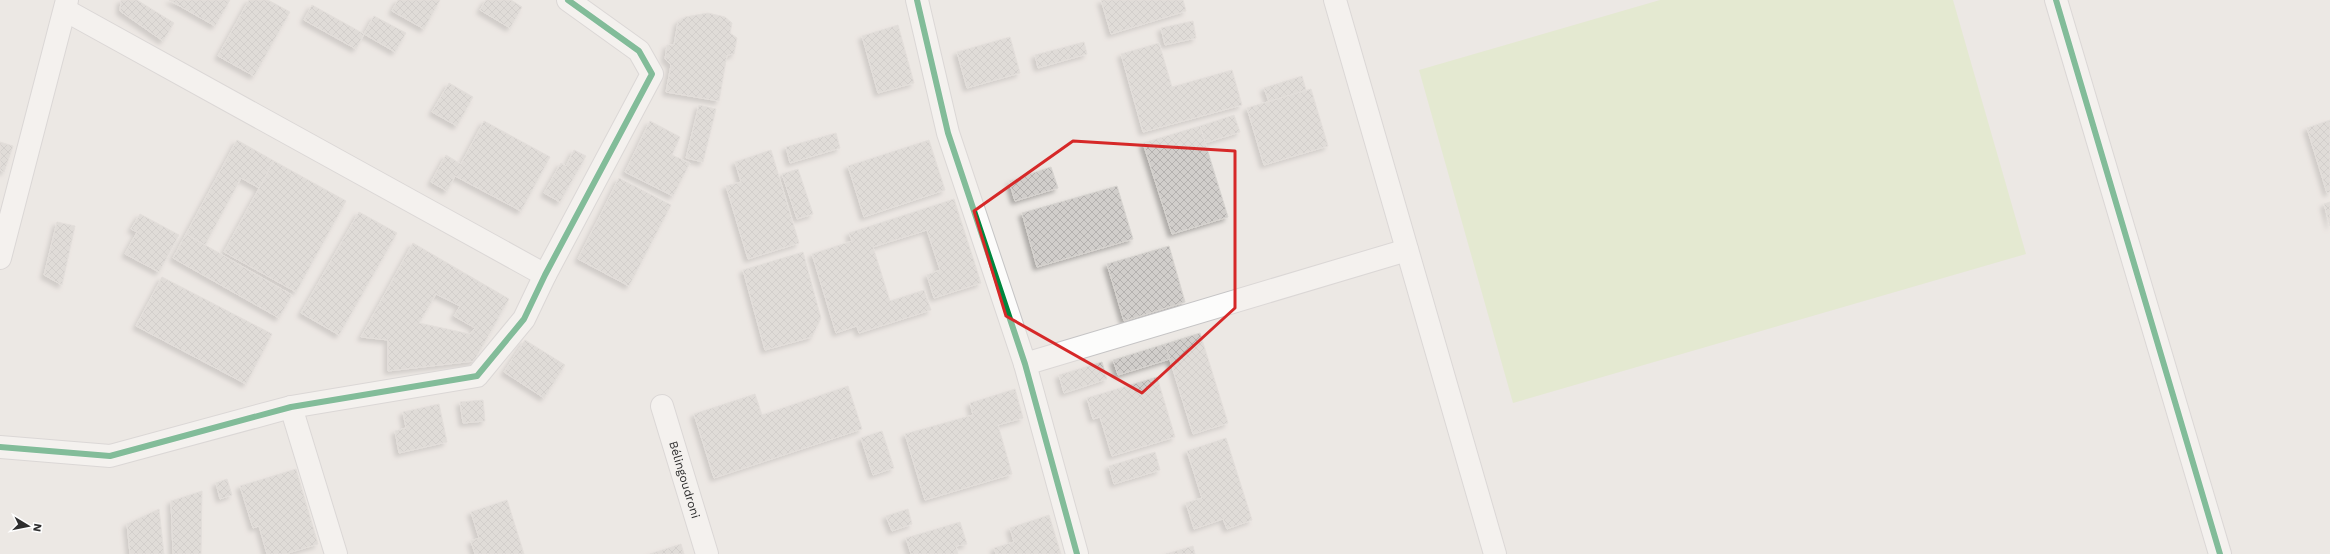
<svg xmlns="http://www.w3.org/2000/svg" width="2330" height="554" viewBox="0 0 2330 554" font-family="'Work Sans',sans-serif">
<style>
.pitch{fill:#d9eabb}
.building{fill:url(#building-cross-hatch);stroke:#d7d4d0;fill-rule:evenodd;filter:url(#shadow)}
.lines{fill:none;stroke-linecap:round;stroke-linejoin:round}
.minor-casing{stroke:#c5c4c5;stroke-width:24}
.minor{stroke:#fcfcfb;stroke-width:22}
.cycleway-casing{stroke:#fff;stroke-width:8}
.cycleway{stroke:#00873e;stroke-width:6}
.marked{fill:none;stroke:#d62828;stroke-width:3;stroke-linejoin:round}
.labels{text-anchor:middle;stroke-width:3.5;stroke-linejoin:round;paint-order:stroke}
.street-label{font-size:12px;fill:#2e2e2e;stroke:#fff}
</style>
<defs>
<pattern id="building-cross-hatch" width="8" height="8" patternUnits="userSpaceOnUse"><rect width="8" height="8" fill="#d1cecb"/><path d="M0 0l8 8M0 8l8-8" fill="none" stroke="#b4b1af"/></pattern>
<filter id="shadow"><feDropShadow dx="-3.5" dy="3.5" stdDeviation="2" flood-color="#0004"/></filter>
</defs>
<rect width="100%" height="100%" fill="#ece8e4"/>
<path class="pitch" d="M1660,0H1953L2026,254L1513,403L1419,70Z"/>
<g class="building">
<path d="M121,0H137L174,23L163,41L120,11Z"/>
<path d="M169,0H230L215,26Z"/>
<path d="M249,0H268L290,12L254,76L218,56Z"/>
<path d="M398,0H440L424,29L392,11Z"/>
<path d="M486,0H511L522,7L510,28L480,10Z"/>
<path d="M1101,0H1183L1186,11L1111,34Z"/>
<path d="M312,5L364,34L356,49L304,20Z"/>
<path d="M708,13L725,17L732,23L730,33L737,38L734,54L727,55L719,101L666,92L671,65L665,59L667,45H674L678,22L685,17Z"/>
<path d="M374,16L406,33L395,52L364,34Z"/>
<path d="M1193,21L1196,38L1165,45L1161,28Z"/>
<path d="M898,25L914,83L878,93L862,36Z"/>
<path d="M1010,37L1020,73L967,88L957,52Z"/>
<path d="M1084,42L1087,54L1038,68L1035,55Z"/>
<path d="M1159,43L1172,87L1232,70L1242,105L1143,132L1121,54Z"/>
<path d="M1302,76L1306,90L1269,102L1264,88Z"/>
<path d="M449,83L473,97L457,126L432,112Z"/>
<path d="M1311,89L1328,146L1264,165L1247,108Z"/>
<path d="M699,105L716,109L703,162L686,158Z"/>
<path d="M1234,115L1240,132L1205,143L1200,126Z"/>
<path d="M2330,120V192L2327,193L2307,128Z"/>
<path d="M484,121L550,157L521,211L455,176L447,191L431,182L446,155L461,164Z"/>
<path d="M650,121L680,137L672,155L690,163L673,196L625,172Z"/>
<path d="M1200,126L1228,217L1172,234L1143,143Z"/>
<path d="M836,133L840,148L790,163L786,147Z"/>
<path d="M237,140L274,161L259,188L241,178L205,245L186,234Z"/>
<path d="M929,140L945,190L864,217L848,166Z"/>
<path d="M0,142L13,146L4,172L0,170Z"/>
<path d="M574,150L586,156L560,202L544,193L561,163L566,166Z"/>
<path d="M771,150L799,243L748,259L726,186L741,182L735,162Z"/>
<path d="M274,161L346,201L296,292L224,252Z"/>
<path d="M1051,167L1058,188L1015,201L1009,181Z"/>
<path d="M798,169L813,214L797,219L782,174Z"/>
<path d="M619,178L671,205L629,286L578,259Z"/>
<path d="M1117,186L1133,239L1037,267L1022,213Z"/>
<path d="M954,199L981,283L934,298L927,275L940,270L927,230L873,247L890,301L924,290L931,310L859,333L857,326L836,333L812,254L852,241L849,233Z"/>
<path d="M2330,202V226L2324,204Z"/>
<path d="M359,212L397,233L339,335L301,313Z"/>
<path d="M140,214L179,235L159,272L125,254L137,232L131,229Z"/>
<path d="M57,222L75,226L62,285L44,275Z"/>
<path d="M186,234L292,295L279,318L173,258Z"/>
<path d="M413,243L509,299L474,361L388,371V340L361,337ZM436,294L460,306L454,316L475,328L470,334L419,323Z"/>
<path d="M1169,246L1185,302L1124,321L1107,264Z"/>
<path d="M803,252L821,318L812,337L765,350L743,270Z"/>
<path d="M162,277L272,334L246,384L136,326Z"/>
<path d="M1200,333L1228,423L1193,434L1165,344Z"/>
<path d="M525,340L565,365L544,398L504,372Z"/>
<path d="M1165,344L1170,359L1118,375L1113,360Z"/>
<path d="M1102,362L1107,379L1064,393L1059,375Z"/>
<path d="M1157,377L1175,437L1112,456L1100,417L1093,419L1087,398Z"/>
<path d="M848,386L862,429L714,478L694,414L755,394L762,415Z"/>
<path d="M1015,389L1023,418L998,425L1012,474L925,500L905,434L973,415L970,403Z"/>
<path d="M483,400L485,421L463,423L460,402Z"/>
<path d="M439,404L447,442L399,453L395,431L406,428L403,412Z"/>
<path d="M882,431L894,468L873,475L861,438Z"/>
<path d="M1226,438L1252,520L1227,529L1223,519L1194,529L1186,503L1202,498L1187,451Z"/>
<path d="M1155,452L1160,470L1114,484L1109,466Z"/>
<path d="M296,469L318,544L285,554H267L259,526L253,528L240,486Z"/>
<path d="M227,479L232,495L220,499L216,483Z"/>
<path d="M202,491L201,554H173L171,501Z"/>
<path d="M507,500L524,554H475L471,541L479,538L471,512Z"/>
<path d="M159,509L164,554H130L127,524Z"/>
<path d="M908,509L912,524L892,531L886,516Z"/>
<path d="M1049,515L1061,554H996L994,548L1014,542L1010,528Z"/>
<path d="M960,522L967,544L956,546L958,554H911L906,538Z"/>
<path d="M681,544L684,554H650Z"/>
<path d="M1193,546L1195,554H1166Z"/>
</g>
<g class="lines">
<g class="minor-casing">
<g id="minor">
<path d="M917,0L948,133L1025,364L1077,554"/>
<path d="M1335,0L1495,554"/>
<path d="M2056,0L2220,554"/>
<path d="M65,10L545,275"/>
<path d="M0,258L67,0"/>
<path d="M1025,364L1407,250"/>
<path id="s1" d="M662,406L707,554"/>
<path d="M291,407L336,554"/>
<path d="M0,447L110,456L291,407L477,376L524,319L545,275L652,74L639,51L568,0"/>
</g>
</g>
<use href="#minor" class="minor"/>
<g class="cycleway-casing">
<g id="cycleway">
<path d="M917,0L948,133L1025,364L1077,554"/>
<path d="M2056,0L2220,554"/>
<path d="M0,447L110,456L291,407L477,376L524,319L545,275L652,74L639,51L568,0"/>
</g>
</g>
<use href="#cycleway" class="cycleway"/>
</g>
<path d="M0 0H2330V554H0ZM1073,141L1235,151V308L1142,393L1006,316L974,211Z" fill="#ece8e4" fill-opacity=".55" fill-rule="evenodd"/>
<path class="marked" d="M1073,141L1235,151V308L1142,393L1006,316L974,211Z"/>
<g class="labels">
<g class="street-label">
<text dy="4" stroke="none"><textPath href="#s1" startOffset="77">Bélingoudroni</textPath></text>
</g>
</g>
<g transform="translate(28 526) rotate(100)" stroke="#ffffff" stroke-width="3" paint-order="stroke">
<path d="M0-3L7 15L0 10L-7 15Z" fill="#2e2e2e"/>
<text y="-6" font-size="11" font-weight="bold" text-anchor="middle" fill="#2e2e2e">N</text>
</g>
</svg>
